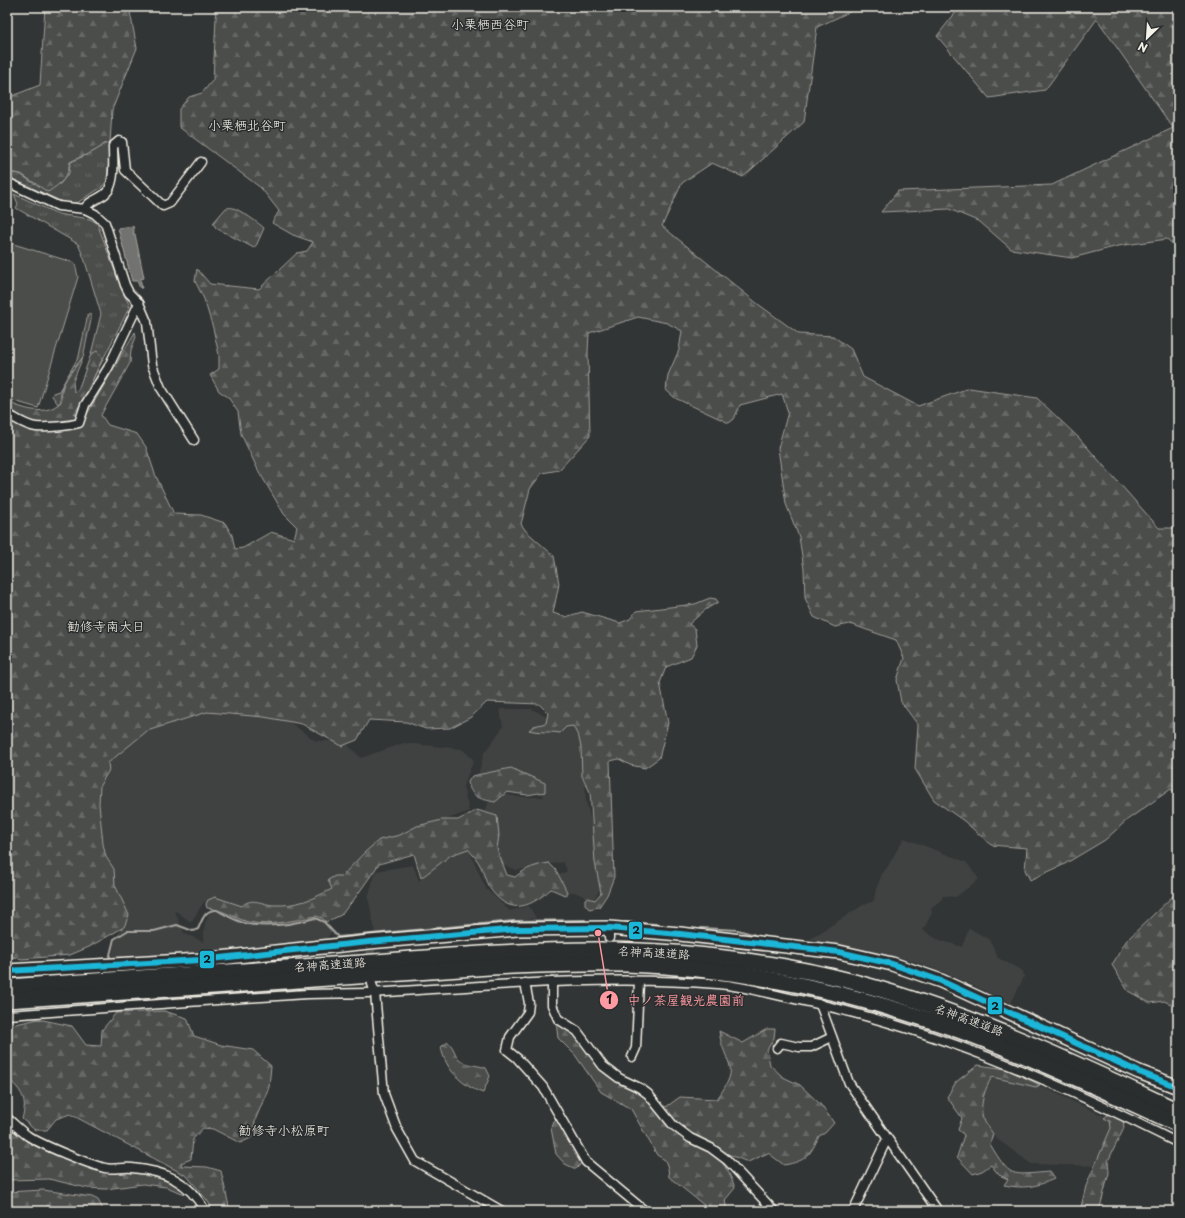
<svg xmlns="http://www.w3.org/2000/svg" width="1185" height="1218" viewBox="0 0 1185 1218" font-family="'Playpen Sans','Klee One',sans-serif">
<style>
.built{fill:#404242}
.grass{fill:url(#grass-tufts);stroke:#a09f9a}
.forest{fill:url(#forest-firs);stroke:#a09f9a}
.pitch{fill:#4b4d4c;stroke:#a09f9a}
.water{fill:#727370;stroke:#a6a5a0}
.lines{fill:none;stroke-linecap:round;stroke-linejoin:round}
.stream{stroke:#a6a5a0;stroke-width:2}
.street-tunnel{stroke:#4f5150;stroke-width:8;stroke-dasharray:8 4;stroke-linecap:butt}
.street-casing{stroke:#f4f1e8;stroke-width:11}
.primary-casing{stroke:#f4f1e8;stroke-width:16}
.highway-casing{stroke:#f4f1e8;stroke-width:18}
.street{stroke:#2a2d2e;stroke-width:8}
.primary{stroke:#2a2d2e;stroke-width:13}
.highway{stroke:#2a2d2e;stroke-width:15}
.bus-1-casing{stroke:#2a2d2e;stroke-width:9}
.bus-1{stroke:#1ab6d8;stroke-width:6}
.labels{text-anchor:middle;stroke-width:3;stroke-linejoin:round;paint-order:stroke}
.street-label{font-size:12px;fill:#f4f1e8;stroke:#2a2d2e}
.neighbourhood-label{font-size:13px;fill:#f4f1e8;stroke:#2a2d2e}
.leader{fill:none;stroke:#ff9aa2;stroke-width:1.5}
.callout-dot{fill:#ff9aa2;stroke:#2a2d2e;stroke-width:1.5}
.mark-label{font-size:12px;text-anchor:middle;font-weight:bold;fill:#111}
.callout-label{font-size:13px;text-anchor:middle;font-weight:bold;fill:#ff9aa2;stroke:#2a2d2e;stroke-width:3;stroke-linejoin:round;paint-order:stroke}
.line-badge{stroke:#2a2d2e;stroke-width:1.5}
.pale-badge-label{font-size:11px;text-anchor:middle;font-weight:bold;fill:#111}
</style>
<defs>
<pattern id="grass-tufts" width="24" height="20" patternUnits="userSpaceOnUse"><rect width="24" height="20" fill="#4b4d4c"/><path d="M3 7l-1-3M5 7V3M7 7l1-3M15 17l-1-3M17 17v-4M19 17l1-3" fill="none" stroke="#666766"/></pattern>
<pattern id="forest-firs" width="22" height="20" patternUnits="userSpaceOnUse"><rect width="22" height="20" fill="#4b4d4c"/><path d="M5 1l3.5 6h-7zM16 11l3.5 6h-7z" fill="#666766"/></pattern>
</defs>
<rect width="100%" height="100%" fill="#323535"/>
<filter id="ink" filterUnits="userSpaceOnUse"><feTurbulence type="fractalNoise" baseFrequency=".025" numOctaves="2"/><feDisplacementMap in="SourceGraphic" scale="8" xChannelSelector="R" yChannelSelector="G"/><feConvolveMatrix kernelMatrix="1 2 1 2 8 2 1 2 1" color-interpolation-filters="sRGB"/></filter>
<g filter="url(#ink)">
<g class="built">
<path d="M500,709H532L561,725L575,724L582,733L586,802L596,838L604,882L593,901L575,892L561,891L551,879L567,871L563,862L517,870L499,864L482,825L488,803L501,793L517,797H544L536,784L476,783L484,753L503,727Z"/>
<path d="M147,710L278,714L316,741H344L361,758L404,743L462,749L474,760L463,786L469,811L440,822L302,907H245L204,902L191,922L174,910L184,933L203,942L205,923L213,906L320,915L332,930L326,941L269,949L111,960L115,941L125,921L99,863L92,762Z"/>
<path d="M904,838L966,862L979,879L956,897L943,896L941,900L931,908L932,913L923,930L937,939L962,947L969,928L990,940L998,958L1023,971L1024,977L1011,1003L948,974L907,959L810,939L863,905L874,901L876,889L882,874L888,866Z"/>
<path d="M468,848L486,889L510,911L529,906L536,918L376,936L368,897L376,871L413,865L419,881L450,853Z"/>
<path d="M991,1076L1043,1087L1114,1121L1111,1140L1099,1166L1031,1164L997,1139L982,1121L980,1103Z"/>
</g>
<g class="grass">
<path d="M110,143L107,181L102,187L77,203H65L7,177V172L20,174L33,183L60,184L69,173L70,163C81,156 95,153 104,144Z"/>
<path d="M14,194L58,214L90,219L97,223L123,293L130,306L87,391L103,358L97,352L91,354L101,314L84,258L78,244L16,208L18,204Z"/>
<path d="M88,314H91V320L83,357L61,389V402L58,404L52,396L53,393L59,391L79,356Z"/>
</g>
<g class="forest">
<path d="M45,7H129L137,48L112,110L110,143L104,144C95,153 81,156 70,162C68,179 61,183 48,192L21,174L7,172V107L12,96L40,85Z"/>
<path d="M214,7H860L817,27L804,122L743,177L712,163L682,183L662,226L758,304L799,334L833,336L851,349L863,377L918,406L969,388L1037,398L1079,438L1159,528H1178V795L1171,789L1127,820L1105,840L1063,865L1030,880L1025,870L1027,848L991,845L964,821L934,800L915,769L918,725L901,702L897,680L904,658L896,640L850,624L835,627L814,617L805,598L804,569L799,537L786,504L778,448L788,412L782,394L740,405L734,419L729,423L675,398L666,390L668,375L679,350L682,331L667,323L638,317L589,333L588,352L590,436L559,470L542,473L530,489L521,524L526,531L554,556L559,584L553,613L565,617L582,612L620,623L630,619L636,611L695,604L710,598L716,599L718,602L705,610L689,624L695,629L697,645L691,657L666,667L660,683L668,723L659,758L645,768L630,765L619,759L610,761L614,877L607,895L599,907L589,909L585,904V899L588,898L595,900L601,893L595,862L590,792L582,776L581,747L579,738L573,726L566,727L560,733C549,731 540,733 529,730L534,726L546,723L548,713L539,704L487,702L471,717L450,728L426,729L406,722L369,720L357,740L342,746L302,724L264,717L207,712L147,731L108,763L109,770L100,785L99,804L103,844L106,857L114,869L115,885L129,915L124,927L89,947L70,955L22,959L7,956V402C25,409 45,417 61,402C60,381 72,372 83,357L73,381L74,392L78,390L91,354L97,351L103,358C93,377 86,397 74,414L86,416L135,332L136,337L131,350L130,363L101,415L108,425L137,434L146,447L155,474L174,514L201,515L225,523L232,535L235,549L243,548L271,532L294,539L297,527L284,514L258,470L241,434L238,412L228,397L219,391L210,375L219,369V355L213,328L204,299L195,281L197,269L210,284L259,289L297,253L307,251L313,242L293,235L272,223L279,211L261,188L179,127V109L189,97L202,93L213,80L216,17Z"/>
<path d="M960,7H1178V249L1167,239L1118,246L1072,258L1011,249L980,222L949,209L881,212L898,191L1052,185L1173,128L1097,19L1045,90L989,98L937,36Z"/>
<path d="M226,208C228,208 231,207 233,208C239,209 260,224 264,228L257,244L254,248L216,228L213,223Z"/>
<path d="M511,768L545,783V792L527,795L507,792L495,802C481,799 471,798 468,782L472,776Z"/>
<path d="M477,810L497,816L499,835L497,849L507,875L515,877C526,868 536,865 549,863L556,870L567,892V896L551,889C527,910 508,915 489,887C485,881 484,873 481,867C478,860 472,854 468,849L451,855L421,878L414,854L379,864L355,898L341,915L326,922L322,918L316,916C295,920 270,927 248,922C234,918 222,909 207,908L206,904L208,900L215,897L242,906C252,896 263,905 274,905C298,906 312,899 332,889L328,880L335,876H342L364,853L379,840L400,835L417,826L442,820H458Z"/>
<path d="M1178,891V1007L1164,1001L1150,1003L1128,991L1112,965L1126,941Z"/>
<path d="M164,1011L187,1018L194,1036L221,1045L253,1050L271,1066L269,1087L256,1118L251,1138L240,1143L213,1129L203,1128L193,1139L191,1159L181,1163L182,1166L207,1167L221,1171L230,1211H214L207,1200L187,1176L70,1114L56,1119L47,1130H35L22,1119C28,1098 22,1092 7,1077V1026L38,1019L72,1026L86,1045L101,1046L102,1030L116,1013Z"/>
<path d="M556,1022L573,1032L599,1065L646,1089L655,1106L666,1107L680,1097L717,1099C743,1063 724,1067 719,1031L743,1043L767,1029H775L774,1038L767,1050L770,1065L783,1077L800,1085L821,1105L834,1123L825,1133L819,1136C810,1156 806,1161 784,1165L768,1153L748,1162L710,1147C721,1160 730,1172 735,1188L725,1200L727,1211H708L705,1206L669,1177L668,1168L665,1160L657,1155L631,1109L601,1092L575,1055L558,1038Z"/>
<path d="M448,1042C455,1049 454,1053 458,1058C464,1065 478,1065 486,1068L490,1076L483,1093C462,1086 445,1069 441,1047Z"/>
<path d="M978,1065L1007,1069L1040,1085L1036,1087L992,1077C985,1088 978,1108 984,1120C986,1125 990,1129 993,1134L990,1144C1011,1179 1010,1175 1049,1172L1054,1179C1036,1187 1023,1189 1004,1185L1008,1179L999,1175L991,1165L982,1171L973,1174L957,1157L964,1135L958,1130L962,1118L947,1097L956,1082Z"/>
<path d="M1109,1114L1123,1120L1124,1128L1108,1161L1109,1173L1099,1211H1080L1086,1186L1111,1128L1110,1121L1104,1118Z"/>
<path d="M556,1119L564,1125L582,1161L580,1165L576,1169L565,1164L556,1154L551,1128L552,1123Z"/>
<path d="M9,1129C27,1139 47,1150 67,1157C107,1170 149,1168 186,1189L185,1194L166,1187L143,1184L106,1189L87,1188L49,1179L7,1180V1130Z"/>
<path d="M43,1190L92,1197L98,1200L104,1211H7V1192Z"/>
</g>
<path class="pitch" d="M7,242L75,263L78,277L38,408L7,399Z"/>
<path class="water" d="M133,226L134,232L133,234H135L144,278L140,279L142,288H140L137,281H132L118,228Z"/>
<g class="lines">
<g class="stream">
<path d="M625,922L656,924"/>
<path d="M701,928L738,930L755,935"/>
<path d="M109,959L114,939L127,931H154L177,925L193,931L198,929C202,920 205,909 217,910C226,915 237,922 248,924C271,928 294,924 315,918L324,922L338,937L514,921L585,920"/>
</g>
<g class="street-tunnel">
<path d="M371,950V965"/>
<path d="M609,974V938"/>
</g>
<g class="street-casing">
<g id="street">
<path d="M7,182L58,206L85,209L95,214L105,223L125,285L129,293L139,303L108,368L85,405L79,423C69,426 46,428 36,427C26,426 15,418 7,414"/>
<path d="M85,209C88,199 106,199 110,187C115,175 113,159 113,146L119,141L122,142L125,170L163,206L170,203L201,162"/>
<path d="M139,303L147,322L152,365L161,388L194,440"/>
<path d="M609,928V938"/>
<path d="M552,982V1005L558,1019L577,1031L603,1066L619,1078L640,1088L648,1094L673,1125L690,1138L711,1148L727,1160L774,1211"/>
<path d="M525,983L529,1003L528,1012L510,1037L507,1050L517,1058L543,1087L586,1162L645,1211"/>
<path d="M372,984L375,993L384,1094L397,1129L415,1161L502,1211"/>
<path d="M820,1004L849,1083L938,1211"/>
<path d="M7,1015C107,1008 208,1000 308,994C334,993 360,994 387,992C497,985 608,975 718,984C744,986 770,994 795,999C931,1027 1055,1081 1178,1143"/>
<path d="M777,1048L781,1043L799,1047H811L832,1037"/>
<path d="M632,1057L636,1048L639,982"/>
<path d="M7,1118C14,1124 21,1131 28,1136C42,1145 88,1164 105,1168C113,1170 123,1167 132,1168C165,1171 189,1181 205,1211"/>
<path d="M853,1211L887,1139"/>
</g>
</g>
<g class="primary-casing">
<path id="primary" d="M7,971L201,960L369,942L517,929L609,928L680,934L839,952L892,964L941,981L1139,1072L1178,1087"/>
</g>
<g class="highway-casing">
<g id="highway">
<path d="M7,987C125,979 244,971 362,963C440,957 518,950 597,950C669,950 741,958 812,972C941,999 1060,1056 1178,1111"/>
<path d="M7,1000L489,967C535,965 580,963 626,964C729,967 832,988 929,1020C1015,1048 1096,1087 1178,1124"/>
</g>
</g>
<use href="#street" class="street"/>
<use href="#primary" class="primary"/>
<use href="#highway" class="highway"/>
<g class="bus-1-casing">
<path id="bus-1" d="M7,971L201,960L369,942L517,929L609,928L680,934L839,952L892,964L941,981L1139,1072L1178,1087"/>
</g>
<use href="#bus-1" class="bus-1"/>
</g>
</g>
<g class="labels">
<g class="street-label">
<text transform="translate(654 953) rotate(3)" y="4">名神高速道路</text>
<text transform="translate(330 965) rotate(-4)" y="4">名神高速道路</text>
<text transform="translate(969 1020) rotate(20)" y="4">名神高速道路</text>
</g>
<g class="neighbourhood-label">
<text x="490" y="29">小栗栖西谷町</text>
<text x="247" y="130">小栗栖北谷町</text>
<text x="106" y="631">勧修寺南大日</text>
<text x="284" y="1135">勧修寺小松原町</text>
</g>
</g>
<path class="leader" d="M598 933L609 1000"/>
<g class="callout-dot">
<circle cx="598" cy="933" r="4"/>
<circle cx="609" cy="1000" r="10"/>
</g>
<g class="mark-label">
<text x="609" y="1004">1</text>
</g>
<g class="callout-label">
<text x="686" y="1005">中ノ茶屋観光農園前</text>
</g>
<g class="line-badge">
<rect x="628" y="921" width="15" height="19" rx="4" fill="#1ab6d8"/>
<rect x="199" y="950" width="16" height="19" rx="4" fill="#1ab6d8"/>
<rect x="987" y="996" width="16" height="19" rx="4" fill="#1ab6d8"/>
</g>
<g class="pale-badge-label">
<text x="636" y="934">2</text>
<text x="207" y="963">2</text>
<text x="995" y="1010">2</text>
</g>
<rect width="1185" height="1218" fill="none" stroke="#2a2d2e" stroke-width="24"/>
<rect x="12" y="12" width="1161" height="1194" fill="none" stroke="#f4f1e8" stroke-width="1.5" filter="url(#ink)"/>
<g transform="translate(1147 38) rotate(205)" stroke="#2a2d2e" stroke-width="3" paint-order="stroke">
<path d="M0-3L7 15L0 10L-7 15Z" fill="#f4f1e8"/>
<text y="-6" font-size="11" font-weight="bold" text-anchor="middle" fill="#f4f1e8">N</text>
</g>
</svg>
